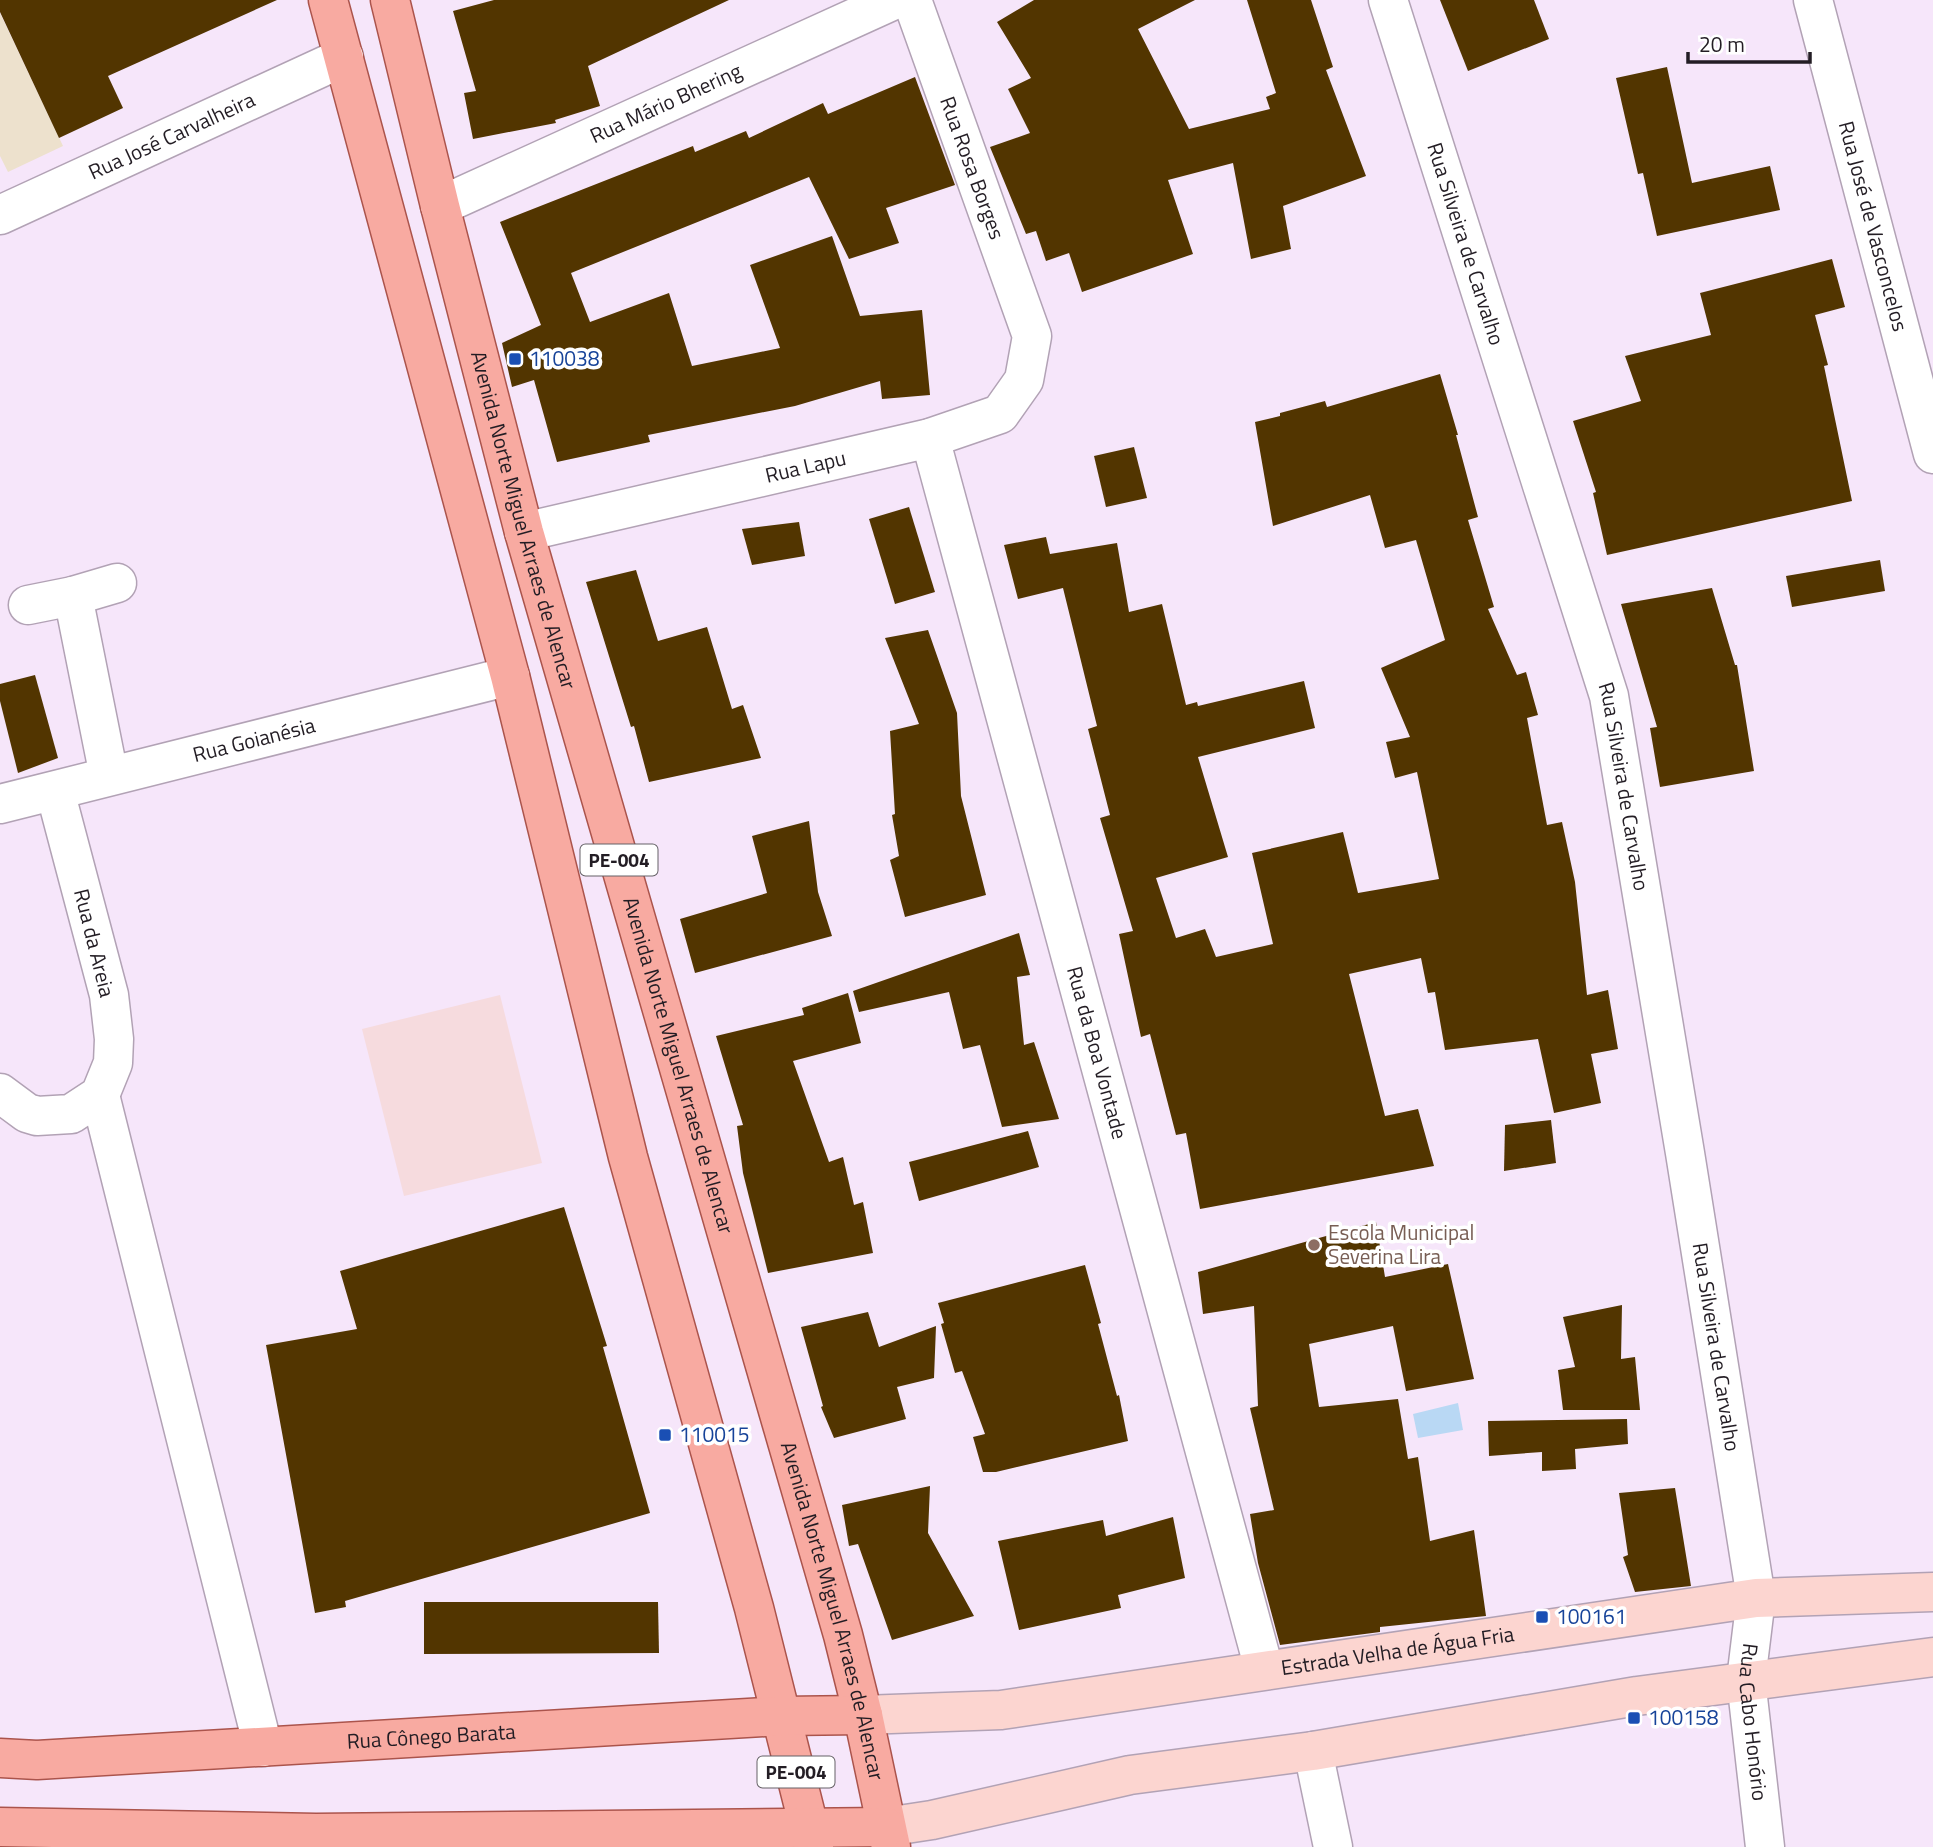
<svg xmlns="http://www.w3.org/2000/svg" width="1933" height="1847" viewBox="0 0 1933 1847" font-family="'Titillium Web',sans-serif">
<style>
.commercial{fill:#f6dbde}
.medical{fill:#ede1cd}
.water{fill:#b9d8f4}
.building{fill:#523500}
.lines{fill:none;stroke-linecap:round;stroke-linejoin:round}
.street-casing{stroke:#b2a2b5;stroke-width:41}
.secondary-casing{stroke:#b2a2b5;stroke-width:41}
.primary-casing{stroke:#ab544c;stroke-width:41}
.street{stroke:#fff;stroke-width:38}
.secondary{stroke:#fcd5d0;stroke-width:38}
.primary{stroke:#f8aaa1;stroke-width:38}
.transit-dot{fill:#1a4fb4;stroke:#fff;stroke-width:2.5}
.education-dot{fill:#8d6e63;stroke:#fff;stroke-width:2.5}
.labels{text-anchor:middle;stroke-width:7;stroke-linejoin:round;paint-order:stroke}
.shield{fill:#fff;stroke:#656166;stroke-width:2}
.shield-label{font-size:19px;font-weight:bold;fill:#231d24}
.street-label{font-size:21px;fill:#231d24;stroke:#fff}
.transit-label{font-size:21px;fill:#164399;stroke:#fff;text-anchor:start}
.education-label{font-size:21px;fill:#785e54;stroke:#fff;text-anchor:start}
</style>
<rect width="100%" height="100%" fill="#f6e6fa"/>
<path class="commercial" d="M500,995L542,1163L404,1196L362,1029Z"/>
<path class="medical" d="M0,6V13L63,146L8,172L0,156Z"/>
<path class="water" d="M1458,1403L1463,1430L1418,1438L1413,1414Z"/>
<g class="building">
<path d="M0,0H277L108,76L123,108L59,138L0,12Z"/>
<path d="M494,0H729L588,66L600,106L555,120L556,123L473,139L464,93L476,91L453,11Z"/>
<path d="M1034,0H1195L1138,29L1189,129L1270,109L1266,97L1276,93L1247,0H1311L1333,67L1326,70L1366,176L1283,206L1291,249L1251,259L1233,163L1168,180L1193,254L1082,292L1069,253L1046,261L1036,231L1026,234L990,147L1030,133L1008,89L1031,78L997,22Z"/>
<path d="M1440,0H1534L1549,39L1468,71Z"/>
<path d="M1667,67L1692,183L1770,166L1780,210L1657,236L1643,173L1638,174L1616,78Z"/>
<path d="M915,77L955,185L886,208L899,243L849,259L809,177L571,273L590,322L669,293L692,366L780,348L750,265L832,236L860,316L922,310L930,395L882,399L880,381L795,406L648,435L650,442L557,462L534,380L512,387L502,343L541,325L500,222L693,146L695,152L746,131L749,138L823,103L828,114Z"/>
<path d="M1832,259L1845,307L1815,315L1828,365L1824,366L1852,501L1607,555L1593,493L1596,492L1573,421L1641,401L1625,356L1711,335L1700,293Z"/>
<path d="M1440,374L1458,435H1456L1478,517L1468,520L1494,607L1488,609L1517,675L1526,672L1538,715L1527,718L1547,825L1562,822L1575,882L1587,995L1608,990L1618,1049L1591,1054L1601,1103L1554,1113L1538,1039L1445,1050L1435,992L1428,993L1421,958L1349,974L1385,1116L1418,1109L1434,1166L1200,1209L1186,1133L1176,1135L1150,1034L1141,1037L1119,934L1133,931L1100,818L1110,815L1088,729L1097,726L1063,588L1018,599L1004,545L1046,537L1050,554L1117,543L1129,612L1162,604L1186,705L1197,702L1198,706L1304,681L1315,728L1198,757L1228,857L1156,878L1176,938L1205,929L1216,957L1273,944L1252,853L1343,832L1358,893L1439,879L1417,772L1395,778L1386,742L1410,737L1381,668L1445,640L1416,540L1385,548L1370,495L1273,526L1255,422L1280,416V413L1325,401L1327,407Z"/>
<path d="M1134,447L1147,498L1106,507L1094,456Z"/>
<path d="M909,507L935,592L895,604L869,519Z"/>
<path d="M799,522L805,556L752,565L742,529Z"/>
<path d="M1880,560L1885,591L1792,607L1786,576Z"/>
<path d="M636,570L658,641L707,627L732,709L743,705L761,758L649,782L634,726L631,727L586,582Z"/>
<path d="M1712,588L1735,665H1737L1754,771L1660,787L1650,728L1657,727L1621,604Z"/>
<path d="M928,630L957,713L961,796L986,895L905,917L890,860L899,856L892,815L895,814L890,731L919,724L885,638Z"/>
<path d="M35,675L58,758L18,773L0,701V684Z"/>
<path d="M809,821L818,892L832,936L695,973L680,919L767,893L752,836Z"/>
<path d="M1019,933L1030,975L1017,977L1024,1045L1034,1042L1059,1119L1002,1127L980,1045L963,1049L949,992L859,1012L853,991Z"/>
<path d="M848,993L861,1043L793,1061L829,1162L843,1157L854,1205L863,1202L873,1253L768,1273L743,1173L737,1126L743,1125L716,1036L804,1015L802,1008Z"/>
<path d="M1551,1120L1556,1163L1504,1171L1505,1125Z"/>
<path d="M1028,1131L1039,1167L919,1201L909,1162Z"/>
<path d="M564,1207L607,1346L603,1347L650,1513L345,1601L346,1607L315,1613L266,1345L357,1329L340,1271Z"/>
<path d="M1376,1222L1385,1277L1448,1264L1474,1379L1406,1391L1393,1326L1309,1344L1319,1407L1398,1399L1408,1459L1418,1457L1430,1541L1474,1530L1486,1616L1380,1627V1632L1280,1645L1258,1563L1250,1514L1274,1510L1250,1408L1258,1406L1254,1306L1203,1314L1198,1272Z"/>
<path d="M1085,1265L1101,1323L1098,1324L1117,1396L1119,1395L1128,1441L996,1472H983L973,1437L985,1434L962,1371L955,1373L941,1324L944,1323L938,1303Z"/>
<path d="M1622,1305L1621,1359L1635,1357L1640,1410H1563L1558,1370L1575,1367L1563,1317Z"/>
<path d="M868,1312L879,1347L936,1326L934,1378L897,1387L906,1419L834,1438L821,1407L823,1406L801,1327Z"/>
<path d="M1627,1419L1628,1444L1575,1449L1576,1469L1542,1471V1452L1489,1456L1488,1421Z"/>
<path d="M930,1486L928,1533L974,1616L892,1640L858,1544L849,1546L842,1505Z"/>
<path d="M1675,1488L1691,1586L1635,1592L1623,1557L1628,1555L1619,1493Z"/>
<path d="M1173,1517L1185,1578L1118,1595L1121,1608L1019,1630L998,1541L1103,1520L1106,1536Z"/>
<path d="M424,1602H658L659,1653L424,1654Z"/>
</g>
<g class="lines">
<g class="street-casing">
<g id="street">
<path id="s1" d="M1388,0L1609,696L1685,1153L1756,1598L1746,1680L1765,1847"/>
<path id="s2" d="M1813,0L1933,454"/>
<path id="s3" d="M440,206L894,0"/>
<path id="s4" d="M0,215L344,57"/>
<path id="s5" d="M930,438L1264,1669"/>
<path id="s6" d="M524,532L930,438L1000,414L1024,380L1032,336L912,0"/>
<path d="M73,596L109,776"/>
<path d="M28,605L73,596L117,583"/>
<path id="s7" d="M0,804L510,676"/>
<path d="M0,1093L27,1113L37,1116L71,1114L100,1095L113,1063L114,1039L109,995L55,791"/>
<path d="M100,1095L263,1747"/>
<path d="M1313,1751L1333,1847"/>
</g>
</g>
<g class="secondary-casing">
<g id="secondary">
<path id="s8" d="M863,1715L1001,1710L1756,1598L1933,1592"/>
<path d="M886,1827L932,1820L1130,1775L1313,1751L1637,1696L1933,1657"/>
</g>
</g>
<g class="primary-casing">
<g id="primary">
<path d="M328,0L510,676L628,1157L754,1608L814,1847"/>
<path id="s9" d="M390,0L440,206L524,532L843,1635L863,1715L891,1847"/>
<path id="s10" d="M0,1758L37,1760L782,1716L863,1715"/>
<path d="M0,1827L316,1833L886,1827"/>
</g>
</g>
<use href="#street" class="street"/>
<use href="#secondary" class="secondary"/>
<use href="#primary" class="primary"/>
</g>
<g class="transit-dot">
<rect x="508" y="352" width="14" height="14" rx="3.5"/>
<rect x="658" y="1428" width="14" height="14" rx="3.5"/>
<rect x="1535" y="1610" width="14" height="14" rx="3.5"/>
<rect x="1627" y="1711" width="14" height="14" rx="3.5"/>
</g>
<circle class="education-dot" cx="1314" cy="1245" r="7"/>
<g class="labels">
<g class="shield">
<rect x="580.5" y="844.5" width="77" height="31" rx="5"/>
<rect x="757.5" y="1756.5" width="77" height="31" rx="5"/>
</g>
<g class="shield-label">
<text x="619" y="867">PE-004</text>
<text x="796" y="1779">PE-004</text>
</g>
<g class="street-label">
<text dy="7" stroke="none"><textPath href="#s3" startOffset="248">Rua Mário Bhering</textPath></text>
<text dy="7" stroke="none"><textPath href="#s4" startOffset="189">Rua José Carvalheira</textPath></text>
<text transform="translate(972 168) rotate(70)" y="7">Rua Rosa Borges</text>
<text dy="7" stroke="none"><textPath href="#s2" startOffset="234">Rua José de Vasconcelos</textPath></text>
<text dy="7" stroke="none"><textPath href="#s1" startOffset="256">Rua Silveira de Carvalho</textPath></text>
<text dy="7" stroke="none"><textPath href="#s6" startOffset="289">Rua Lapu</textPath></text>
<text dy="7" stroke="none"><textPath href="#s9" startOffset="537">Avenida Norte Miguel Arraes de Alencar</textPath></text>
<text dy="7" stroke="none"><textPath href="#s7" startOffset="262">Rua Goianésia</textPath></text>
<text dy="7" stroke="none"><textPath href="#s1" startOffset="822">Rua Silveira de Carvalho</textPath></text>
<text transform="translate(94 943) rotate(76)" y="7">Rua da Areia</text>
<text dy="7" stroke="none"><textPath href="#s5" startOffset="637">Rua da Boa Vontade</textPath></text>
<text dy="7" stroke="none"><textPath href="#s9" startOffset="1104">Avenida Norte Miguel Arraes de Alencar</textPath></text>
<text dy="7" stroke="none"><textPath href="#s1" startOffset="1390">Rua Silveira de Carvalho</textPath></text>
<text dy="7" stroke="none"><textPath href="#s9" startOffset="1671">Avenida Norte Miguel Arraes de Alencar</textPath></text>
<text dy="7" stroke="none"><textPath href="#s8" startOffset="539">Estrada Velha de Água Fria</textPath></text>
<text dy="7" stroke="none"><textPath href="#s1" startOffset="1769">Rua Cabo Honório</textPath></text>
<text dy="7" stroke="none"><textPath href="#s10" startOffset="432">Rua Cônego Barata</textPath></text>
</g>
<g class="transit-label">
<text x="529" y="366">110038</text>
<text x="679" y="1442">110015</text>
<text x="1556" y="1624">100161</text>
<text x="1648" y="1725">100158</text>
</g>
<g class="education-label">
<text x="1328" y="1240">Escola Municipal<tspan x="1328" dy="24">Severina Lira</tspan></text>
</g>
</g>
<path d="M1688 52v10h122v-10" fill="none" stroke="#231d24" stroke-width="3.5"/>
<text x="1699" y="52" font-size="21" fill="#231d24" stroke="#ffffff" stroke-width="5" paint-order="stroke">20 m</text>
</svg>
